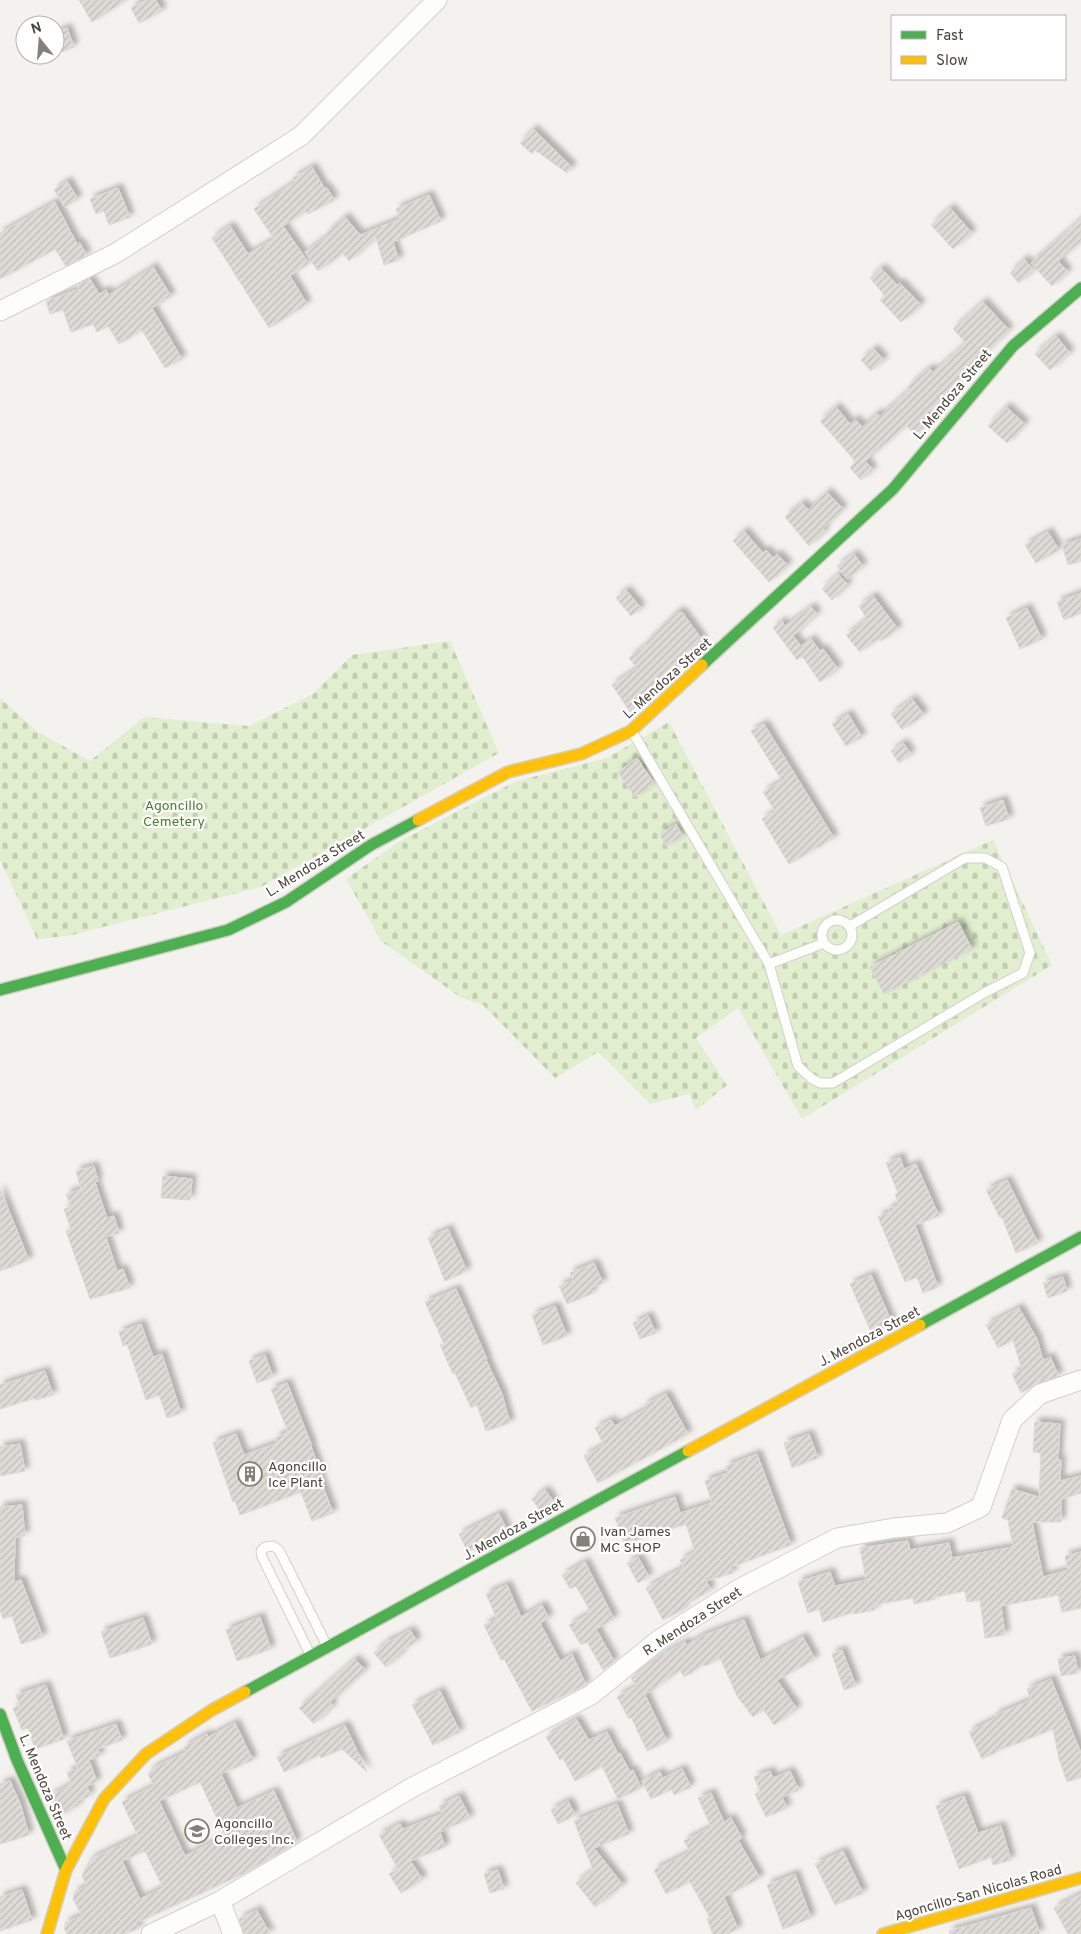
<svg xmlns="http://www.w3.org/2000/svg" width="1081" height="1934" viewBox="0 0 1081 1934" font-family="Overpass,sans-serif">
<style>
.cemetery{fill:url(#cemetery-stones)}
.building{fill:url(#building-hatch);stroke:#dcd9d4;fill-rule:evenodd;filter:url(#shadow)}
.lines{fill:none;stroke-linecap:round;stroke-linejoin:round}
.lane-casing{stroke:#d2d0cb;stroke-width:11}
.street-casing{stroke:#d2d0cb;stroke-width:21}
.fast-casing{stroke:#d3cfc5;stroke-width:14}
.slow-casing{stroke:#d3cfc5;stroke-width:14}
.lane{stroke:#fdfdfc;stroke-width:9}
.street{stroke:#fdfdfc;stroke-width:19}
.fast{stroke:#4caf50;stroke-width:11}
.slow{stroke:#ffc107;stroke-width:11}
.labels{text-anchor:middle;stroke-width:4.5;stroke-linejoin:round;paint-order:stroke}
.street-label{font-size:14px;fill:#4b4439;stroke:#fff}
.park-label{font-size:14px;fill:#4a7f2a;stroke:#fff}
.poi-label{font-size:14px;fill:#4b4439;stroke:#fff;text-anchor:start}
</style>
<defs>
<pattern id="cemetery-stones" width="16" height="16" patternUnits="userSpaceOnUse" patternTransform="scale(1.25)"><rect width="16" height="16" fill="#e1eecf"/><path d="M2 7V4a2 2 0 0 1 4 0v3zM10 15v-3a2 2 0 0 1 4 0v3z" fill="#c3cdb2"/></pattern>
<pattern id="building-hatch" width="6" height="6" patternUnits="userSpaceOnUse" patternTransform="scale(1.25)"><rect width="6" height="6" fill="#dedbd6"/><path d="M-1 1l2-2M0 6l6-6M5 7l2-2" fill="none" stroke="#c0bdb8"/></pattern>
<filter id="shadow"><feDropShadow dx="4.5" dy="-4.5" stdDeviation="2.5" flood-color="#0004"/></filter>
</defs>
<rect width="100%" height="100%" fill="#f4f2ee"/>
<g class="cemetery">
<path d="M450,641L499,753L261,887L68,936L37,939L0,860V698L38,732L90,761L144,717L249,726L313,694L352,655Z"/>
<path d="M669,722L781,935L993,840L1052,965L802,1119L738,1008L696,1038L727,1085L696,1110L689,1094L650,1104L598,1052L555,1078L483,1005L460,997L381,941L346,879L400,841L517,781L607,758Z"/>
</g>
<g class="building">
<path d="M79,0H126L92,22Z"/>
<path d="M147,0H156L162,11L139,23L131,8Z"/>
<path d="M67,28L74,47L62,52L55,33Z"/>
<path d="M533,129L572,167L567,173L535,150L532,154L520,143Z"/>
<path d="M312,167L325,189L327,188L334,200L308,214L306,211L283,226L309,263L290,276L307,304L269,328L212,238L230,226L248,254L274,239L254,209L295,182L293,178Z"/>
<path d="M67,181L78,199L65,207L54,190Z"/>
<path d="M118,188L130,217L109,225L104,211L96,214L90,199Z"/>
<path d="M429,195L441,221L393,242L399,260L384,265L376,238L349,261L343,253L318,271L305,252L328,236L326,234L345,217L360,235L400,219L396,209Z"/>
<path d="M55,202L77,244L79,242L87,255L66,266L55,249L0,279V233Z"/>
<path d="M950,208L972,233L953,249L931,225Z"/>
<path d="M1081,219V241L1058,261L1068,272L1052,286L1031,263Z"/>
<path d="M1024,259L1034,270L1019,283L1010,273Z"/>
<path d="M153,267L171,296L152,308L182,359L165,368L142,330L119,344L108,326L97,332L93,324L71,332L63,310L50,314L46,301L79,289L77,285L90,279L99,294L106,290L109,295Z"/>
<path d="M881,268L897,285L900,283L921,305L901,322L880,300L885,296L870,278Z"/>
<path d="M983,302L1009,330L966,371L968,373L950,390L951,391L924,415L930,421L915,435L906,425L865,461L873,470L861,480L850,468L856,462L820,421L836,407L850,424L855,419L862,427L877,413L880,416L910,389L908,387L929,368L933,372L966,343L953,329Z"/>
<path d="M1056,336L1070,353L1050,370L1035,354Z"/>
<path d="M874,349L884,360L871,371L861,360Z"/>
<path d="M1006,407L1025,424L1007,443L988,426Z"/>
<path d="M827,492L843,509L823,528L825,531L809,546L785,517L802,503L808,510Z"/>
<path d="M744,531L763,553L766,550L773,558L777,554L788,565L769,582L733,541Z"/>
<path d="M1048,532L1059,550L1036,563L1025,545Z"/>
<path d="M1081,539V561L1068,565L1062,545Z"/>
<path d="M854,554L863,566L847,579L837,566Z"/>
<path d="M838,574L848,585L832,600L822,589Z"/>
<path d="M626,590L641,608L631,616L616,598Z"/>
<path d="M1081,593V613L1064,620L1057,602Z"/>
<path d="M873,596L898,629L881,641L879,638L860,652L846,635L867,619L859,606Z"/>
<path d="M811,607L817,614L793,636L801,646L811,639L820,651L823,649L838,669L820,682L802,656L797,660L773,628L782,621L785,626Z"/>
<path d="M1027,608L1042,639L1020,649L1006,618Z"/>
<path d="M678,611L680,613L682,612L703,641L675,660L679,666L669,676L642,694L645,698L630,712L612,685L637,668L629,658L646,645L645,644Z"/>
<path d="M912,699L924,715L902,730L891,714Z"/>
<path d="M848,714L862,737L846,746L832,724Z"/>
<path d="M764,724L834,838L789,864L762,819L775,811L763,792L782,781L751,731Z"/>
<path d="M903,743L911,754L899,763L891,751Z"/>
<path d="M637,758L654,783L635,797L618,772Z"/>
<path d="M1003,800L1009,819L986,826L980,808Z"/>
<path d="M676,824L683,836L666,846L660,834Z"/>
<path d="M958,922L972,949L884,994L870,967Z"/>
<path d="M900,1157L904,1169L916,1164L939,1216L915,1225L938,1287L923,1293L917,1277L905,1282L878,1217L889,1212L888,1209L899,1205L895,1194L898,1193L886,1163Z"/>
<path d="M94,1166L98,1181L95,1182L107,1218L114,1216L119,1233L106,1237L117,1271L123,1269L130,1288L90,1299L66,1231L71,1229L64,1209L71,1207L66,1194L81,1189L76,1171Z"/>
<path d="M163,1176L192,1179L190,1200L161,1198Z"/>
<path d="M1007,1180L1038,1243L1016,1253L1002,1217L1000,1218L986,1190Z"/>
<path d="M0,1189L29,1260L0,1271Z"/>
<path d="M448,1229L467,1271L445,1281L428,1238Z"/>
<path d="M594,1263L603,1283L591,1288L593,1293L567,1304L559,1286L573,1280L570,1273Z"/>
<path d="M871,1275L892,1323L872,1334L850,1284Z"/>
<path d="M1063,1277L1067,1291L1048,1298L1043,1283Z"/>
<path d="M456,1289L487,1359L486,1360L502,1394L510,1423L486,1431L477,1405L471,1408L455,1373L453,1374L440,1345L444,1344L425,1302Z"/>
<path d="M555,1306L567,1336L543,1345L532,1315Z"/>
<path d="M1019,1308L1037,1339L1043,1360L1050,1357L1059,1376L1036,1384L1021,1393L1012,1374L1022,1370L1013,1340L998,1348L986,1325Z"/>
<path d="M648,1316L656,1333L640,1339L633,1323Z"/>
<path d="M141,1324L153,1357L162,1354L181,1413L167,1418L159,1395L146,1400L127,1344L123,1346L119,1332Z"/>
<path d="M265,1355L273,1377L257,1383L249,1361Z"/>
<path d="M45,1371L53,1395L35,1400V1398L0,1409V1385Z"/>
<path d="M287,1383L312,1446L311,1447L322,1475L319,1476L333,1513L312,1521L301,1492L240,1515L235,1501L233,1502L213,1443L236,1434L244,1455L277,1443L275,1438L288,1432L271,1389Z"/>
<path d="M666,1394L688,1434L598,1483L584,1456L604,1445L595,1428L611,1420L615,1426L646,1409L644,1405Z"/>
<path d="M1035,1422L1060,1424L1058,1460H1061L1060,1481L1081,1476V1493L1061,1499V1522H1032L1043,1577L1068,1570L1065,1556L1081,1552V1608L1062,1612L1058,1595L1001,1606L1005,1635L985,1638L980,1600L967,1602L965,1591L935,1597V1599L914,1604L913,1598L874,1605L875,1610L854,1614V1612L823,1622L819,1609L808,1613L798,1582L830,1572L835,1586L866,1580L860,1548L908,1541L910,1550L949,1543L952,1558L1013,1547L1008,1520L1002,1518L1012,1489L1039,1497L1041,1453L1033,1452Z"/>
<path d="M809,1434L818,1458L792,1468L784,1443Z"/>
<path d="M20,1444L25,1471L0,1476V1447Z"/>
<path d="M757,1454L791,1545L731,1567L733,1573L706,1581L711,1590L683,1606L684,1609L663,1620L646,1588L684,1567L680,1560L695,1552L686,1524L625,1544L615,1518L675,1497L680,1513L712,1503L705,1481L728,1473L726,1466Z"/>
<path d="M545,1490L554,1502L541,1512L532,1499Z"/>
<path d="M22,1505L25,1536L15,1537L14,1582L21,1580L43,1637L21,1644L12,1616L3,1619L0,1609V1507Z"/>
<path d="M499,1514L508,1532L468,1552L459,1534Z"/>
<path d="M638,1557L649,1577L638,1583L627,1563Z"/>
<path d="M585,1562L614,1619L596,1629L614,1661L603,1670L587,1642L581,1645L569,1625L589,1614L587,1610L589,1609L576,1586L570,1589L562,1575Z"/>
<path d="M507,1585L521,1617L542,1605L549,1618L540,1623L560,1661L572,1654L586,1685L532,1711L504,1659L501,1660L484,1625L497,1619L486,1594Z"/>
<path d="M260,1617L271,1649L237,1661L226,1630Z"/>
<path d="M143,1618L152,1644L110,1658L101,1632Z"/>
<path d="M744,1620L760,1660L803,1637L815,1659L777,1680L797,1709L774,1725L763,1709L753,1717L737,1696L720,1658L706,1666L704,1664L684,1677L680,1670L645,1695L667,1741L647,1751L631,1717L629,1719L617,1697L636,1686L631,1678L665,1653L685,1642L687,1645L702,1636Z"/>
<path d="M410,1630L417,1641L400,1652L401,1654L386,1667L374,1653L389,1640L390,1641Z"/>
<path d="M842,1650L856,1686L844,1690L832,1654Z"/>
<path d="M1075,1656L1078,1673L1061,1676L1058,1659Z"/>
<path d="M355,1659L365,1670L330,1702L333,1706L314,1724L299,1708Z"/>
<path d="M1051,1679L1081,1753V1777L1067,1782L1059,1759L1053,1729L1008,1747V1746L982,1759L969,1732L996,1718L995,1715L1031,1700L1027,1689Z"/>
<path d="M46,1685L64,1739L35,1749L28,1728L22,1730L13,1708L20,1706L16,1695Z"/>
<path d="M440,1691L460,1732L433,1745L412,1705Z"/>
<path d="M576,1719L589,1740L607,1732L618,1754L620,1753L630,1772L633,1770L641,1788L618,1799L602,1766L575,1781L563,1758L560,1760L546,1737Z"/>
<path d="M235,1723L253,1760L221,1774L237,1808L274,1791L297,1842L245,1873L136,1923L139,1928L125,1934H67L64,1928L66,1922L82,1916L73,1899L75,1892L87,1886L82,1876L91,1859L138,1836L122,1802L154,1786L148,1774L153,1768L186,1752L184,1747L207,1734L208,1737ZM200,1782L225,1836L185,1856L159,1801ZM145,1851L163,1888L140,1899L122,1861Z"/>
<path d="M116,1724L122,1740L98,1749L100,1756L89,1760L97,1782L87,1786L90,1793L88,1797L77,1801L79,1805L60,1816L50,1796L71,1784L67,1772L78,1769L67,1741Z"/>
<path d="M345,1725L367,1772L342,1749L321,1758L319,1755L284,1772L277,1757Z"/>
<path d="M682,1769L691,1787L674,1795L672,1789L651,1799L642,1781L660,1772L663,1778Z"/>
<path d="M770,1771L773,1778L790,1771L799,1790L782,1797L787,1808L766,1817L755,1794L760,1791L754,1777Z"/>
<path d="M10,1781L20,1803L29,1835L0,1844V1784Z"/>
<path d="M711,1793L724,1822L731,1818L742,1838L738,1840L760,1878L724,1897L738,1929L727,1934H713L707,1919L710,1918L690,1882L666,1894L654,1870L690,1852L684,1841L711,1827L698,1798Z"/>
<path d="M459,1796L470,1818L440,1832L445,1847L410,1861L423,1879L401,1893L389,1874L398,1869L379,1835L400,1824L403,1829L442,1814L439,1806Z"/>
<path d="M964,1796L978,1833L1001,1826L1011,1860L993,1865L991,1857L959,1869L936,1806Z"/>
<path d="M568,1801L575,1815L558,1824L551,1810Z"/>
<path d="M617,1804L629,1834L594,1848L623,1885L595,1907L576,1883L593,1870L574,1821Z"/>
<path d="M843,1851L863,1893L835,1905L815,1864Z"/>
<path d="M498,1870L504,1889L490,1893L484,1874Z"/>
<path d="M795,1874L811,1918L783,1929L767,1885Z"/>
<path d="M22,1890L32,1920L0,1931V1897Z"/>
<path d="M1081,1894V1934H1068L1054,1908Z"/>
<path d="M1031,1908L1040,1934H950L949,1931Z"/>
<path d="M257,1910L270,1934H244L239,1919Z"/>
</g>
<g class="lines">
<g class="lane-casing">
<g id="lane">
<path d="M633,733L769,964L798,1066L812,1079L820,1083H833L984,993L1023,973L1030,953L1002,867L985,858H965L850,926"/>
<circle cx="837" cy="935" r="15"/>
<path d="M769,964L824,943"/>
<path d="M310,1654L262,1557L261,1551L265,1547L273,1546L279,1550L327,1646"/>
</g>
</g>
<g class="street-casing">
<g id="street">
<path d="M0,311L116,253L301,136L437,0"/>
<path d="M220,1901L233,1934"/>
<path d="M151,1934L220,1901L413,1787L591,1695L660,1639L739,1589L837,1538L894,1528L947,1523L981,1507L1012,1420L1040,1394L1081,1380"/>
</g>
</g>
<g class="fast-casing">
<g id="fast">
<path d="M702,665L893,489L1013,346L1081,288"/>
<path d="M0,990L228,930L286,902L371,845L418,820"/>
<path d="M920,1325L1081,1237"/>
<path d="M245,1692L688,1451"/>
<path d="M0,1714L17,1760L66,1870"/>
</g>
</g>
<g class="slow-casing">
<g id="slow">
<path d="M418,820L508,772L581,754L631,731L702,665"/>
<path d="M688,1451L920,1325"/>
<path d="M47,1934L66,1870L104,1799L146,1754L212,1710L245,1692"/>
<path d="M883,1934L1081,1878"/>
</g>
</g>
<use href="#lane" class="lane"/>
<use href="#street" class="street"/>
<use href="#fast" class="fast"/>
<use href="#slow" class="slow"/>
</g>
<defs>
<g id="building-ring" transform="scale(1.25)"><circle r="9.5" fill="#fff" stroke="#868178" stroke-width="1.5"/><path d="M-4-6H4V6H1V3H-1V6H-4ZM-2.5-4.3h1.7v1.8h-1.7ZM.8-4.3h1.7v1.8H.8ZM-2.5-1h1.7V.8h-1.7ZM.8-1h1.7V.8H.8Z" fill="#868178"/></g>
<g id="shop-ring" transform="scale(1.25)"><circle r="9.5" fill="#fff" stroke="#868178" stroke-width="1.5"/><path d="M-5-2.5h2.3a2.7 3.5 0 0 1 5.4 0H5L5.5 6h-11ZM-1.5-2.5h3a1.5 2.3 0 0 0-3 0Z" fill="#868178"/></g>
<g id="university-ring" transform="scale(1.25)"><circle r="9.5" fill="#fff" stroke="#868178" stroke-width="1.5"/><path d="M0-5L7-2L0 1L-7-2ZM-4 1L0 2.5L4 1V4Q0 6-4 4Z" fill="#868178"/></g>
</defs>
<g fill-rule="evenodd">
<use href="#building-ring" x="250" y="1474"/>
<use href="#shop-ring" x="583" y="1539"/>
<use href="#university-ring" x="197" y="1831"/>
</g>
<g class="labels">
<g class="street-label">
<text transform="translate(952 394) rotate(-50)" y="5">L. Mendoza Street</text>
<text transform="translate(667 678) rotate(-42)" y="5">L. Mendoza Street</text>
<text transform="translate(315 863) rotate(-32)" y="5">L. Mendoza Street</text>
<text transform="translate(869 1336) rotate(-28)" y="5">J. Mendoza Street</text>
<text transform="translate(513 1529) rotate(-29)" y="5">J. Mendoza Street</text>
<text transform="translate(692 1621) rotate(-33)" y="5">R. Mendoza Street</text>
<text transform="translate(46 1787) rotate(67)" y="5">L. Mendoza Street</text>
<text transform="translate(978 1892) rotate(-16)" y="5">Agoncillo-San Nicolas Road</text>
</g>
<g class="park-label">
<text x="174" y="810">Agoncillo<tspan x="174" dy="16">Cemetery</tspan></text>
</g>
<g class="poi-label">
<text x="268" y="1471">Agoncillo<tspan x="268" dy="16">Ice Plant</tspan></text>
<text x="600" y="1536">Ivan James<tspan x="600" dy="16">MC SHOP</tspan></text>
<text x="214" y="1828">Agoncillo<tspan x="214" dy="16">Colleges Inc.</tspan></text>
</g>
</g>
<rect x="891" y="15" width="175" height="65" fill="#ffffff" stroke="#b7b4b0"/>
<rect x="901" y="31" width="25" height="8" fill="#4caf50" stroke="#b7b4b0"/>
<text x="936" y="40" font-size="15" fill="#4b4439">Fast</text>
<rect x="901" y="56" width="25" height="8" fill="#ffc107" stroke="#b7b4b0"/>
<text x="936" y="65" font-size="15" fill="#4b4439">Slow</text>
<g transform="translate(40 40) rotate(343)"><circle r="24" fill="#ffffff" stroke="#b7b4b0"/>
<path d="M0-4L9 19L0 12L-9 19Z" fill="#868178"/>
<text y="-8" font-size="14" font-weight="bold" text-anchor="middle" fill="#4b4439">N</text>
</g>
</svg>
